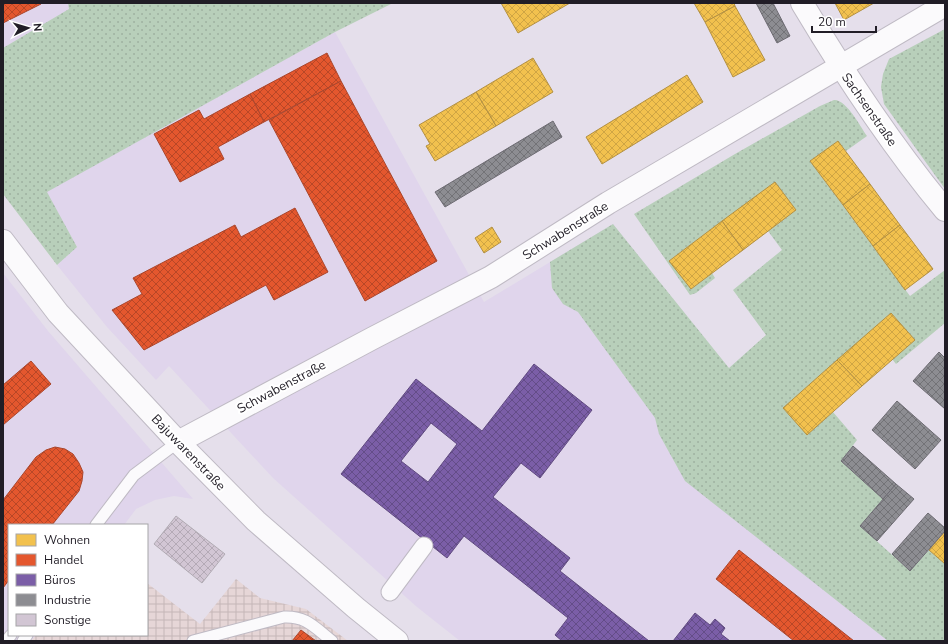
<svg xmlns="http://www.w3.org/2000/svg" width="948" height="644" viewBox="0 0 948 644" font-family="'Nunito Sans',sans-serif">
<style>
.built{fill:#e0d5ec}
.industrial{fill:url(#industrial-grid)}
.green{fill:url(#green-dots)}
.homes{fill:url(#homes-cross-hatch);stroke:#b39042}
.shops{fill:url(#shops-cross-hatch);stroke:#aa462c}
.offices{fill:url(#offices-cross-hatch);stroke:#604a80;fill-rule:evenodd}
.industry{fill:url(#industry-cross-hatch);stroke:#6d6b72}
.building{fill:url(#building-cross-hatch);stroke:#b1abb3}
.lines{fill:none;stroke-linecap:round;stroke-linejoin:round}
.service-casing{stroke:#bfbac4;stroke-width:13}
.pedestrian-casing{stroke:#bfbac4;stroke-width:19}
.minor-casing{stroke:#bfbac4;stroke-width:24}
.tertiary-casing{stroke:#bfbac4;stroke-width:24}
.service{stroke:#fbfafc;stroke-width:11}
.pedestrian{stroke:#fbfafc;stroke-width:17}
.minor{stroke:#fbfafc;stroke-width:22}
.tertiary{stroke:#fbfafc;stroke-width:22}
.labels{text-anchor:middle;stroke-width:4;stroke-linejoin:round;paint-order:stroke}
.street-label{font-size:13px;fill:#211d26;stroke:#fff}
</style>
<defs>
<pattern id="industrial-grid" width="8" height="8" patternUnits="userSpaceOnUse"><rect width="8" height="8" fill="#e6d6d7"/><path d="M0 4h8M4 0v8" fill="none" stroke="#c5b7b8"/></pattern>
<pattern id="green-dots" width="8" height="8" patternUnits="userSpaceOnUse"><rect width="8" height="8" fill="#b8cfba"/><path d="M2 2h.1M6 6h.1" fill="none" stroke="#9eb1a0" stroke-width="1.8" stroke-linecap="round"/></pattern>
<pattern id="homes-cross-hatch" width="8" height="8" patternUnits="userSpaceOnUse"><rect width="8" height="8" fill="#f2c14e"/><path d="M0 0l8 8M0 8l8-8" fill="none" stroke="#cfa544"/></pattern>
<pattern id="shops-cross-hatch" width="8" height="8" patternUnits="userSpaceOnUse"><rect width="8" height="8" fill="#e4572e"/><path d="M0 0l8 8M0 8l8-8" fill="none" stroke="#b84727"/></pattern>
<pattern id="offices-cross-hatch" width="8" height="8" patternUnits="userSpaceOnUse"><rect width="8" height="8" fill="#7b5ea7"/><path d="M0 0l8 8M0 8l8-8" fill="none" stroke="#644d88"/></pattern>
<pattern id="industry-cross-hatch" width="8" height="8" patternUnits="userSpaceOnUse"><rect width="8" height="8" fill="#8d8d92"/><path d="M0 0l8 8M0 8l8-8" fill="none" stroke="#737377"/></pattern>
<pattern id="building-cross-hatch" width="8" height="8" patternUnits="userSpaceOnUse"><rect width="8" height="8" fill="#d2c6d4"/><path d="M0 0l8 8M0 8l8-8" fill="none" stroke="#b4aab6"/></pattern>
</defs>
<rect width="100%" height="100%" fill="#e5dfeb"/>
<g class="built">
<path d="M3,3H68L70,9L3,48Z"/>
<path d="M335,32L484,302L613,224L945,641H460L417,607L273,478L169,366L156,380L107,327L57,265L77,247L46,192Z"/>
<path d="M3,273L48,331L193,499L174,496L155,500L136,509L124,525H9V635H36L31,641H3Z"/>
</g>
<path class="industrial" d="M236,579L260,598L306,609L348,641H316L301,630L292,641H31L36,635H147V583L200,624Z"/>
<g class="green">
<path d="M68,3H393L335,32L47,192L77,247L57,265L3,194V48L69,9Z"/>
<path d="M945,29V189L884,104L881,87L883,74L889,59Z"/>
<path d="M834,100C846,99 860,126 867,136L846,151L838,141L810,161L910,296L945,270V323L896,364L892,359L915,340L891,313L783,408L807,434L833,412L857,440L841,461L883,499L860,526L910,571L929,550L945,564V641H888L685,481L659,434L655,418L578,312L563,304L552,288L550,262L613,224L729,368L766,335L733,290L782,250L768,231L796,210L775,182L670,260L691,289L712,273L715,278L696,293L690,295L634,214L735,154L820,106Z"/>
</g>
<g class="homes">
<path d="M501,3H570L518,33Z"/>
<path d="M694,3H734L735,6L705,22Z"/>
<path d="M835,3H874L844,20Z"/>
<path d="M735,6L765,60L733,77L705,22Z"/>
<path d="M533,58L553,92L496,126L476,92Z"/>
<path d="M687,75L703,102L602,164L586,137Z"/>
<path d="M476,92L496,126L435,161L426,146L430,144L419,125Z"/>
<path d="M838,141L870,184L843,205L810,161Z"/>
<path d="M775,182L796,210L743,250L722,221Z"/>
<path d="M870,184L900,225L873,246L843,205Z"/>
<path d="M722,221L743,250L691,289L669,261Z"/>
<path d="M900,225L933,269L905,290L873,246Z"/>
<path d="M492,227L501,242L484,253L475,238Z"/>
<path d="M891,313L915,340L862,386L837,360Z"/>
<path d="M837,360L862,386L807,435L783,408Z"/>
<path d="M945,531V564L929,550Z"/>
</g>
<g class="shops">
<path d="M3,3H40L41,4L3,23Z"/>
<path d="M327,53L341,81L264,122L250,94Z"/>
<path d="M341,81L437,261L365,301L269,120Z"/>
<path d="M250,94L264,122L218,147L224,159L180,182L154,134L199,110L204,119Z"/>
<path d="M295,208L328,272L274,300L266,285L144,350L112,310L142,294L133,278L235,225L241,237Z"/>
<path d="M31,361L51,384L3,425V385Z"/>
<path d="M55,447L65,449L73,454L79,463L83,472L82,481L79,491L52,525H9V580L3,588V500L36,457L46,450Z"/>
<path d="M739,550L854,641H794L716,579Z"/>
<path d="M301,630L316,641H292Z"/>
</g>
<g class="offices">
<path d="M534,364L592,410L540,478L521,463L493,497L570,558L560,571L649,641H562L555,635L568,618L464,536L447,558L341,474L416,379L482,431ZM431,423L457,444L428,482L401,461Z"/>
<path d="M695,613L710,625L715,619L725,628L721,634L730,641H673Z"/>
</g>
<g class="industry">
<path d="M756,3H773L790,36L777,43Z"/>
<path d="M553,121L562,137L445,207L435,192Z"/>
<path d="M939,352L945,358V409L913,381Z"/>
<path d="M897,401L941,440L915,469L872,430Z"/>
<path d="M853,446L896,484L883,499L841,461Z"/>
<path d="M896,484L914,499L877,541L860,526Z"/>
<path d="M928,513L945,528V531L910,571L892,554Z"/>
</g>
<path class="building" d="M176,516L225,554L202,583L154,544Z"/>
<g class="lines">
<g class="service-casing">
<g id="service">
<path d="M96,525L134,475L178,442"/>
<path d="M6,641L11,635"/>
<path d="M23,641L27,635"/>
<path d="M193,641L284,617C307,616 315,628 332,641"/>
</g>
</g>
<g class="pedestrian-casing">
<path id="pedestrian" d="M390,592L424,546"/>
</g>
<g class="minor-casing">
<g id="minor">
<path d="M802,3C845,75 891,145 945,210"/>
<path d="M178,442L373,338L491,277L608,203L945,5"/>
</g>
</g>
<g class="tertiary-casing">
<path id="tertiary" d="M3,241L58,313L178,442L256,521L356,608L397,641"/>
</g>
<use href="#service" class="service"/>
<use href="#pedestrian" class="pedestrian"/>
<use href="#minor" class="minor"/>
<use href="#tertiary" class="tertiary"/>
</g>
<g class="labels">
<g class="street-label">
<text transform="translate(870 109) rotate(55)" y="5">Sachsenstraße</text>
<text transform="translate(565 230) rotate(-32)" y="5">Schwabenstraße</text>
<text transform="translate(281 386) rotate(-28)" y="5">Schwabenstraße</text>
<text transform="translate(189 452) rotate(46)" y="5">Bajuwarenstraße</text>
</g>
</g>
<rect width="948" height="644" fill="none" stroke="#211d26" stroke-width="8"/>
<rect x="8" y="524" width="140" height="112" fill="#ffffff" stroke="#a6a5a8"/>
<rect x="16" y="534" width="20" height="12" fill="#f2c14e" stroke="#a6a5a8"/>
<text x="44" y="544" font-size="12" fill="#211d26">Wohnen</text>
<rect x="16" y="554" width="20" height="12" fill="#e4572e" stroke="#a6a5a8"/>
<text x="44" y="564" font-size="12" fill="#211d26">Handel</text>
<rect x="16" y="574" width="20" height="12" fill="#7b5ea7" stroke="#a6a5a8"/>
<text x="44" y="584" font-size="12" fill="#211d26">Büros</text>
<rect x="16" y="594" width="20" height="12" fill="#8d8d92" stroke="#a6a5a8"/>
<text x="44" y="604" font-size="12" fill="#211d26">Industrie</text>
<rect x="16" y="614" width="20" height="12" fill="#d2c6d4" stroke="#a6a5a8"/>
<text x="44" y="624" font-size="12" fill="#211d26">Sonstige</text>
<g transform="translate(28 28) rotate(85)" stroke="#ffffff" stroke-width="3" paint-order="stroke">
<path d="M0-3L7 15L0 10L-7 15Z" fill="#211d26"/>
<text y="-6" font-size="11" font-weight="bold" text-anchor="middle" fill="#211d26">N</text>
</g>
<path d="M812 26v6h64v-6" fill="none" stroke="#211d26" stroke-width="2"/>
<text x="818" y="26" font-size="12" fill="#211d26" stroke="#ffffff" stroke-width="3" paint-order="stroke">20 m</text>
</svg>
